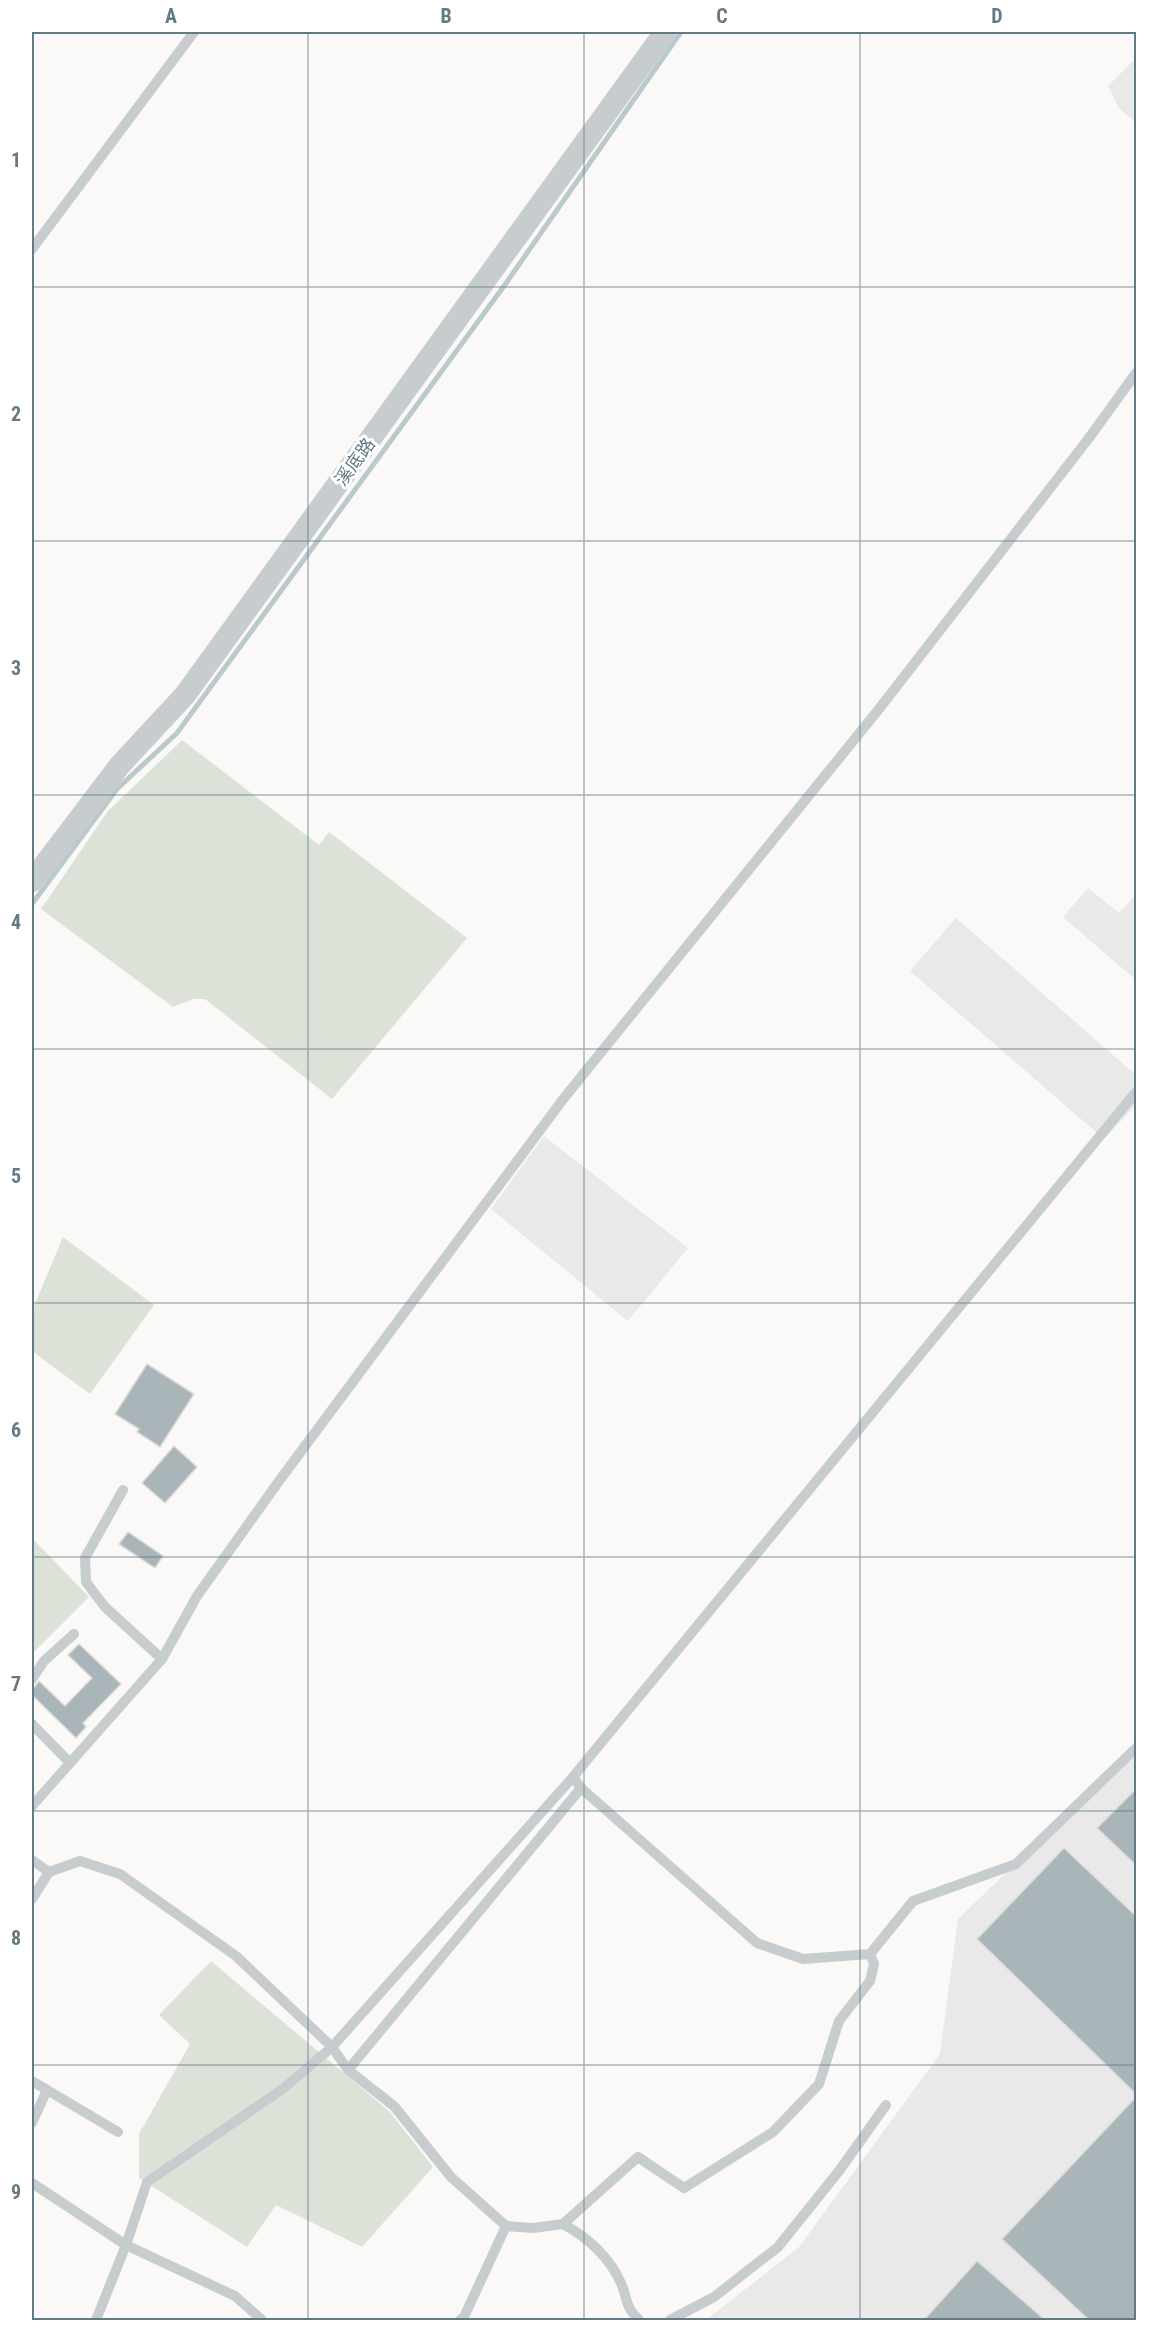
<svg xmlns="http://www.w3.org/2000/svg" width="1168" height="2352" viewBox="0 0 1168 2352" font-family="'Roboto Condensed','Noto Sans TC',sans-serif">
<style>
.built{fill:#e8e9e8}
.green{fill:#dce2d8}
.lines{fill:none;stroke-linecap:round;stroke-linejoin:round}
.stream{stroke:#bac9cb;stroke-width:5}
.building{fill:#a9b5b9;stroke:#dcdbd9;stroke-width:1.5}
.service{stroke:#c7cccf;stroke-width:10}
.minor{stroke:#c7cccf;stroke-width:22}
.grid{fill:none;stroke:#637a84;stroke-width:1.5;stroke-opacity:0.55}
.labels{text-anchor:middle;stroke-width:6;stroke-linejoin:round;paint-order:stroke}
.street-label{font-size:18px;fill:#637a84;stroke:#fff}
.neatline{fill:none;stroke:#637a84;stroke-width:2}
.grid-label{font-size:20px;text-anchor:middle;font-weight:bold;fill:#637a84}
</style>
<rect width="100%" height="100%" fill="#faf9f7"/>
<g class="built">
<path d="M1136,58V123L1119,108L1108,86Z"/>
<path d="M1088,888L1119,913L1136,894V980L1063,917Z"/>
<path d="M956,918L1136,1075V1105L1104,1139L910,971Z"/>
<path d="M544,1136L688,1248L628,1321L491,1209Z"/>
<path d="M1136,1748V2320H706L799,2247L940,2054L958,1919Z"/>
</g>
<g class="green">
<path d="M182,740L319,845L329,832L467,938L332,1099L205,999H193L173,1007L41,909L108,811Z"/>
<path d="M63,1237L154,1305L90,1394L32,1351V1311Z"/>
<path d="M33,1539L89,1597L32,1654V1542Z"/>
<path d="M211,1961L390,2112L433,2167L362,2247L276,2205L247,2247L139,2178V2134L190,2044L159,2015Z"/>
</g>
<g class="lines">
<path class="stream" d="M32,904L117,789L177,733L504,286L681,32"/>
</g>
<g class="building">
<path d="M147,1364L194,1394L160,1447L137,1432L139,1429L115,1414Z"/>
<path d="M174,1446L197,1467L165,1503L142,1483Z"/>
<path d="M128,1532L163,1556L155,1568L119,1544Z"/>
<path d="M79,1644L121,1684L83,1723L86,1727L76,1738L32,1695V1690L39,1681L65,1706L92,1678L68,1655Z"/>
<path d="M1137,1788V1866L1097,1828Z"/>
<path d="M1064,1848L1137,1917V2095L977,1939Z"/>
<path d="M1137,2096V2316L1132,2320H1089L1002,2239Z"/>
<path d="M977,2261L1045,2320H924Z"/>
</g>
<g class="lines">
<g class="service">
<path d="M32,249L194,32"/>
<path d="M123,1490L85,1558L86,1582L105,1607L162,1659"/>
<path d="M32,1679L44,1661L74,1634"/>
<path d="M32,1724L70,1763"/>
<path d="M573,1777L581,1788L757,1943L803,1959L870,1954L913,1901L1016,1864L1136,1748"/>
<path d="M32,1806L162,1659L197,1596L279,1481L564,1098L879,709L1089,438L1136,373"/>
<path d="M32,1860L49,1872L80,1861L120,1874L236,1956L332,2047L348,2070L394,2106L451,2177L506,2226"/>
<path d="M32,1899L49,1872"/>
<path d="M348,2070L581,1788"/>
<path d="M32,2081L118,2132"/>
<path d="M32,2123L47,2090"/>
<path d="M32,2183L126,2245L235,2296L262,2320"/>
<path d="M563,2224C587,2237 609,2257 621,2283C628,2300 625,2307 639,2320"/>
<path d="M96,2320L126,2245L147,2182L284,2088L332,2047L573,1777L1136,1092"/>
<path d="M460,2320L464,2317L506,2226L533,2228L563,2224L638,2157L684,2188L773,2132L819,2084L839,2021L870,1981L874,1964L870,1954"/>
<path d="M670,2320L714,2297L778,2247L839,2171L886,2105"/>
</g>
<path class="minor" d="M32,881L120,765L185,695L665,32"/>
</g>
<path class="grid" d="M308,32V2320M584,32V2320M860,32V2320M32,287H1136M32,541H1136M32,795H1136M32,1049H1136M32,1303H1136M32,1557H1136M32,1811H1136M32,2065H1136"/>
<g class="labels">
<g class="street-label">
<text transform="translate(355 462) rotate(-54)" y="6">溪底路</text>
</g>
</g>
<rect width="1168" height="2352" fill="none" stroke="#ffffff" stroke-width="66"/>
<rect x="33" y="33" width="1102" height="2286" class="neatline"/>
<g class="grid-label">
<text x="171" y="23">A</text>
<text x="446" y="23">B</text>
<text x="722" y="23">C</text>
<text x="997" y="23">D</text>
<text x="16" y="167">1</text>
<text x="16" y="421">2</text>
<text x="16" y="675">3</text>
<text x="16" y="929">4</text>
<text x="16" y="1183">5</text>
<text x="16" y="1437">6</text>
<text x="16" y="1691">7</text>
<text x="16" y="1945">8</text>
<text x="16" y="2199">9</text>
</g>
</svg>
